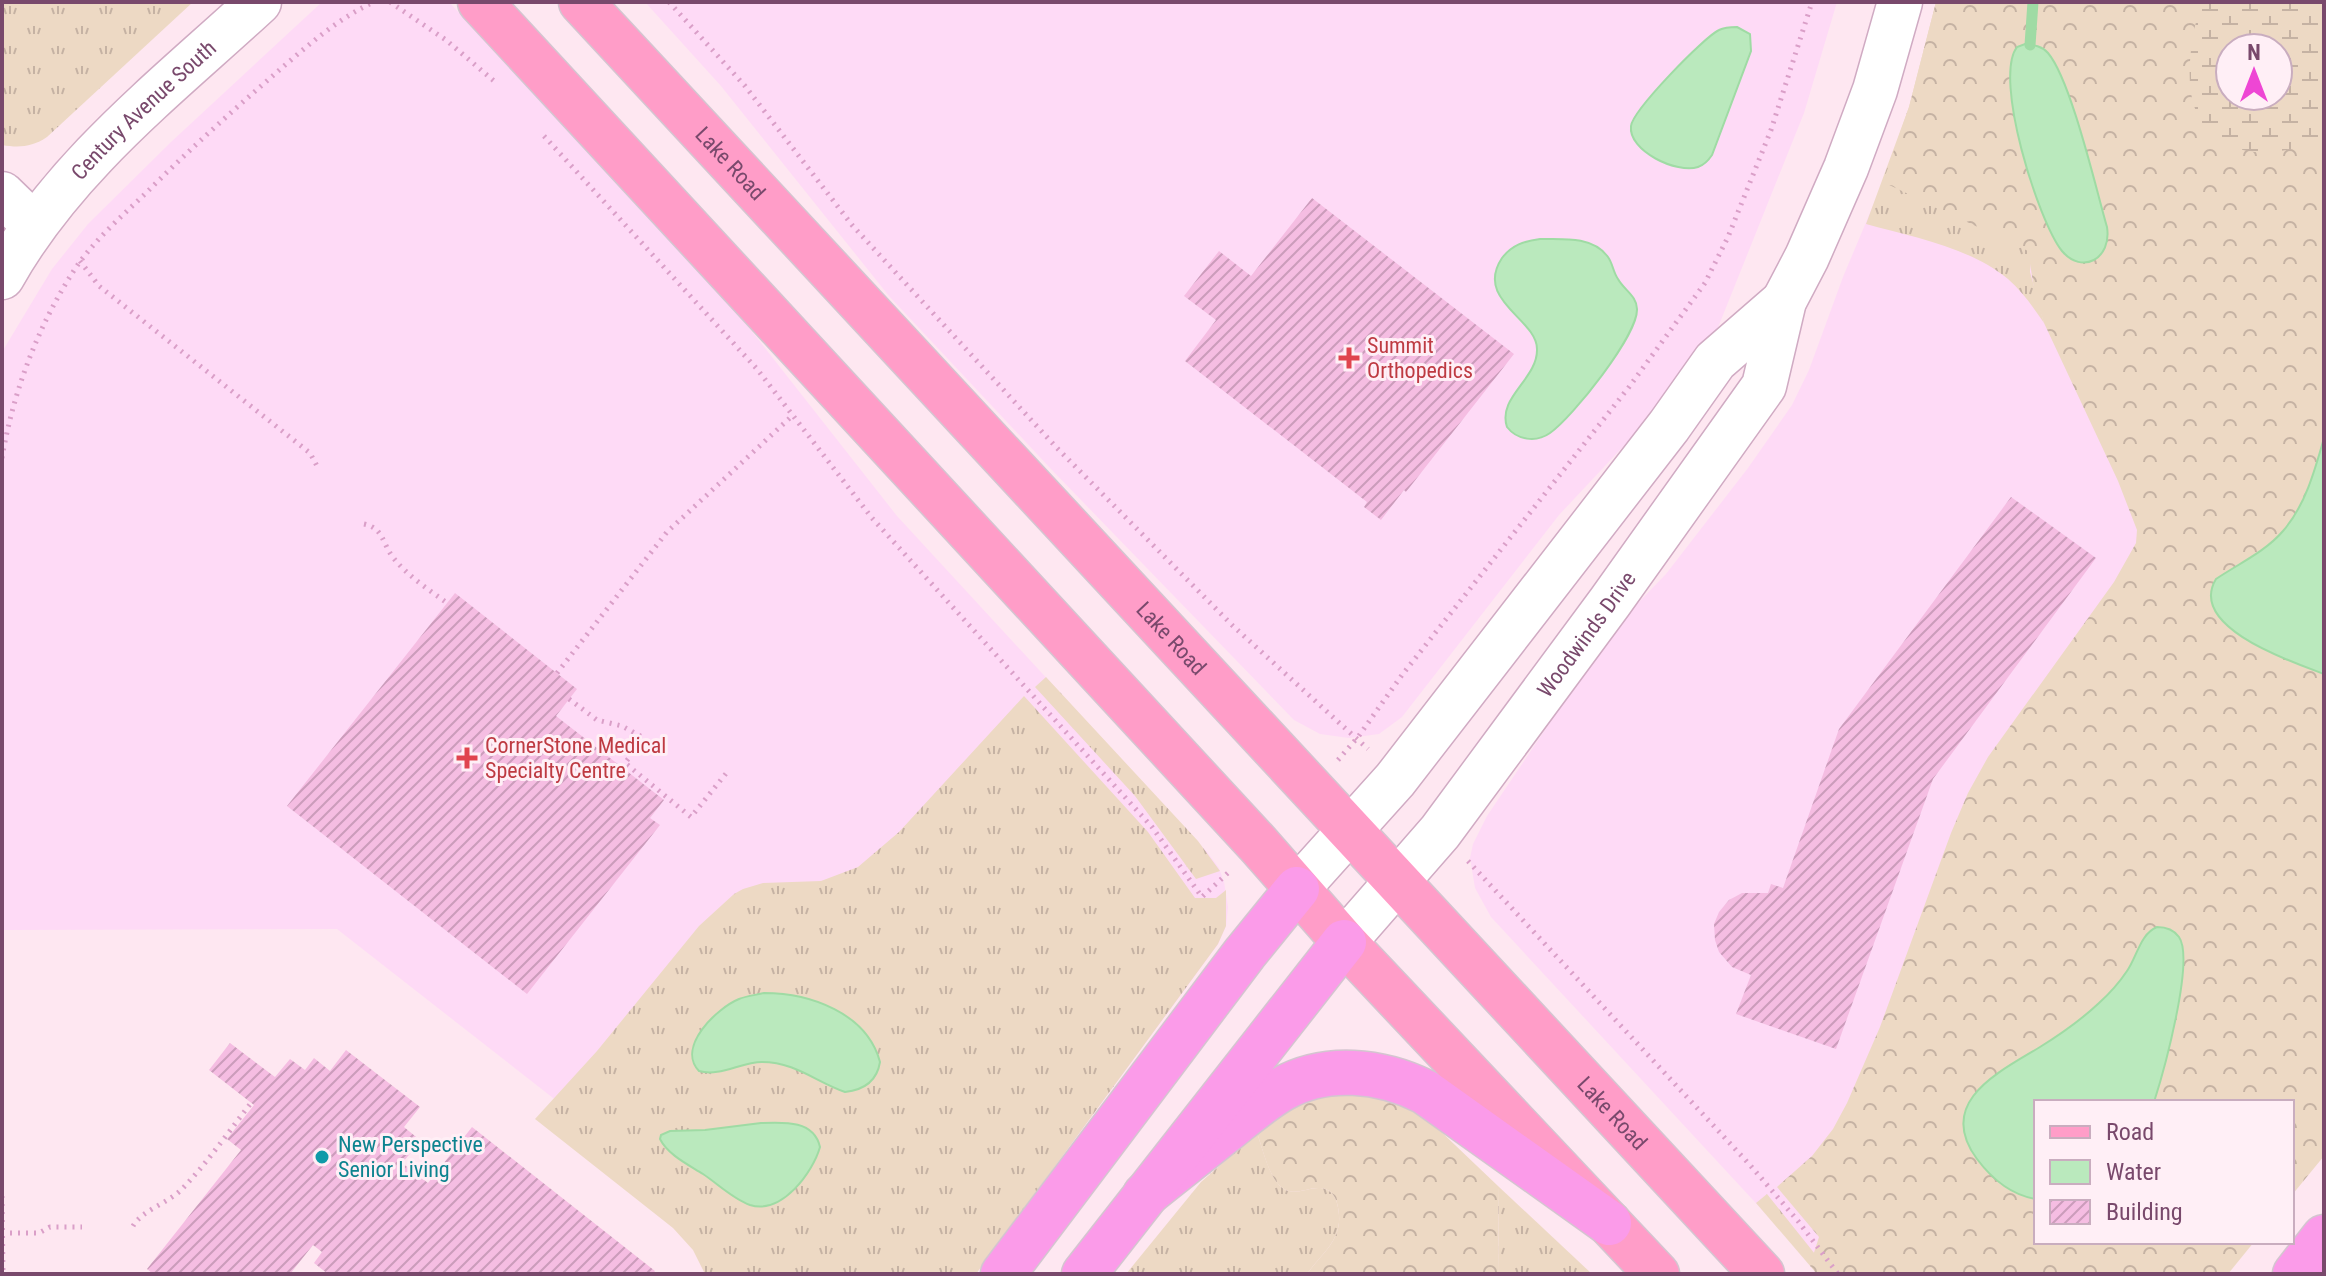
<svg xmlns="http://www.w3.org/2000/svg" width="2326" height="1276" viewBox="0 0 2326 1276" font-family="'Roboto Condensed',sans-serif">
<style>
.commercial{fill:#fedaf6}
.grass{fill:url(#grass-tufts)}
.forest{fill:url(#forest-crowns);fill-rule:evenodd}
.wetland{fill:url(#wetland-marsh);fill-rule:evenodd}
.water{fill:#bae9bd;stroke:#9fdba4;stroke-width:2}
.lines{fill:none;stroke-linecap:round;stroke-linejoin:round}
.stream{stroke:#9fdba4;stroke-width:11}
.building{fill:url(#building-hatch)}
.minor-casing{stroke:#d0abc3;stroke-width:47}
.major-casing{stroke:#d4c5d0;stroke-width:47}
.highway-casing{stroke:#d4c5d0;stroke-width:47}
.path{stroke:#da9fc8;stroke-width:5;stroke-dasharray:2 6;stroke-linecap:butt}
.minor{stroke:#fff;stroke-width:44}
.major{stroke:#ff9dc8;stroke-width:44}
.highway{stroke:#fb9be9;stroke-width:44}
.health-dot{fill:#e0444e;stroke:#ffeff6;stroke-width:3}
.culture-dot{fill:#0f9aa8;stroke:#ffeff6;stroke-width:3}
.labels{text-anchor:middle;stroke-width:6;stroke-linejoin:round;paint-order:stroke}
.street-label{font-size:22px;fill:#79496c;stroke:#ffeff6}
.health-label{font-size:22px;fill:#be3a42;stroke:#ffeff6;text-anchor:start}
.culture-label{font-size:22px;fill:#0d838f;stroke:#ffeff6;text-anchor:start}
</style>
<defs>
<pattern id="grass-tufts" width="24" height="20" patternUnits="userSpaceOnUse" patternTransform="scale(2)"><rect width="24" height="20" fill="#edd9c4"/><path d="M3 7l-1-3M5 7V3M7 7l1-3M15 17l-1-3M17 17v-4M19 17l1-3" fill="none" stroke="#c5b2a3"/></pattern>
<pattern id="forest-crowns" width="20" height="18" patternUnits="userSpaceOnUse" patternTransform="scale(2)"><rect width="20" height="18" fill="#edd9c4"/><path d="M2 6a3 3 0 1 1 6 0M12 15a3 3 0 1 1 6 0" fill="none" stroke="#c5b2a3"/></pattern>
<pattern id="wetland-marsh" width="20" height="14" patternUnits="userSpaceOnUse" patternTransform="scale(2)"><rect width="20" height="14" fill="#edd9c4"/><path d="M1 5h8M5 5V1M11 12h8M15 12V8" fill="none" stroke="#c5b2a3"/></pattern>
<pattern id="building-hatch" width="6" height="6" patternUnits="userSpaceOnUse" patternTransform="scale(2)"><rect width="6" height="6" fill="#f5bde2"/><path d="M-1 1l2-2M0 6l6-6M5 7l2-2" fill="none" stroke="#cb9cbb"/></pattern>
</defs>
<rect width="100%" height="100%" fill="#fee7f1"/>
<g class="commercial">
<path d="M322,2H449L743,320L897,516L1207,852L1219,868L1224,882L1228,907L1226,926L1218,944L976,1274H778L337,929L2,930V352L52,269L88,224L171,142Z"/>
<path d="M645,2H1837L1804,113L1715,335L1678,388L1559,515L1402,717L1379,734L1349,738L1320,734L1294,720L1051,469L889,296L721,86Z"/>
<path d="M1883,182L2028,251L2165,539L1975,800L1810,1265L1778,1227L1491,917L1475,888L1470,858L1473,844L1487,816L1613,629L1666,574L1748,468L1792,405L1809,370L1843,277Z"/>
</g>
<g class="grass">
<path d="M2,2H193L47,137C32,147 19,148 2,145Z"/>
<path d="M1936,2L2035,193L2030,272L2044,323C2033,307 2022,291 2008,279C1969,247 1913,237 1866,224L1909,107Z"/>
<path d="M1046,677L1198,841L1220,871L1196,879L1135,796L1035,687Z"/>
<path d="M1024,696L1148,832L1195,898H1216L1226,890V926L1218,944L976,1274H705L693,1250L673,1228L535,1119L597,1051L699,926L734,894L743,889L763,883L821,881L858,867L899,832Z"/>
<path d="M1257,1133C1263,1149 1269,1179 1284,1189C1295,1196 1308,1187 1320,1188C1329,1188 1335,1195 1337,1203C1346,1238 1325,1249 1307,1274H1126L1201,1182Z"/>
<path d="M1498,1186L1592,1274H1499Z"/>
<path d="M1767,1194L1831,1274H1817L1756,1203Z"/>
</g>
<g class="forest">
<path d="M1936,2H2324V1156L2292,1195V1102H2036V1242H2254L2228,1274H1817L1810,1265L1819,1237L1777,1187L1812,1156L1833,1129L1847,1103L1880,1027L1951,833L1968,793L1988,757L2114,582L2136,543L2137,530L2118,481L2044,323L2035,295L2028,251L1883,182L1909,107ZM2230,48H2278V96H2230Z"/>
<path d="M1365,1092L1407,1106L1433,1124L1498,1186L1499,1274H1307C1325,1249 1346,1238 1337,1203C1335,1195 1329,1188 1320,1188C1308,1187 1295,1196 1284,1189C1269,1180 1263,1149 1257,1133L1280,1113L1317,1096Z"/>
</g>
<path class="wetland" d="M2204,2H2324V145C2297,146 2270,157 2243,150C2193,136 2186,96 2191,50C2193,34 2196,16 2204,2ZM2230,48H2278V96H2230Z"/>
<g class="water">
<path d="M1737,27L1750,34L1751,51L1712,155C1708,161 1704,165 1698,167C1677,174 1628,151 1631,126C1633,110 1704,37 1719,30C1725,27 1731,27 1737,27Z"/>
<path d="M2025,44C2034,45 2042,46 2048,53C2071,80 2096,189 2107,227C2112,259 2082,275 2062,251C2038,221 1993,78 2017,47Z"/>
<path d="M1540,239C1562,239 1593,236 1608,257C1613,264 1613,272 1618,279C1624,290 1637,296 1637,309C1638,335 1572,418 1550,433C1536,443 1517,440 1507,427C1497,397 1538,379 1537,349C1537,319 1474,300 1502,258C1512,245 1524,241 1540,239Z"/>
<path d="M2324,438V674C2292,662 2187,627 2216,579C2238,564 2265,552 2283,531C2305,506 2315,470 2324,438Z"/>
<path d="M2157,927C2165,927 2174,930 2179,937C2195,960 2163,1074 2154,1102H2036V1199C2011,1195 1992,1179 1977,1159C1935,1102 1999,1072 2040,1047C2061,1034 2081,1020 2099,1003C2109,994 2119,983 2127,971C2137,957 2140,934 2157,927Z"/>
<path d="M764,993C810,993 867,1013 880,1062C877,1081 863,1090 845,1092C816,1082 795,1062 762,1062C741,1062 720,1077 699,1071C676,1047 717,1008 739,999C746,996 756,995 764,993Z"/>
<path d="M761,1123C784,1122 814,1120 820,1147C813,1172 782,1215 750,1205C733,1199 718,1184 703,1174C689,1165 668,1155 660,1139L661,1135L670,1131L705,1130Z"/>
</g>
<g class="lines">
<path class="stream" d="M2030,45L2033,2"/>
</g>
<g class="building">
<path d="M1312,198L1514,354L1406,492L1404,490L1381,520L1364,507L1367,502L1185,361L1216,320L1184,296L1219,251L1251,276Z"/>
<path d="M2011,497L2096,558L1933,779L1836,1049L1736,1014L1751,975L1732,967L1719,952L1715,940L1714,924L1719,912L1729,900L1742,893H1768L1771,884L1783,888L1839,729Z"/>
<path d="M455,593L577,689L556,716L664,800L650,818L660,825L527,994L287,806Z"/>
<path d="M230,1043L275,1077L290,1059L305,1070L314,1058L330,1071L346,1050L420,1107L404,1127L421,1141L402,1163L428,1183L472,1127L655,1271L653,1274H328L314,1263L322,1252L313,1245L290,1274H153L147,1269L241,1150L227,1139L254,1105L209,1070Z"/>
</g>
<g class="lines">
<g class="minor-casing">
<g id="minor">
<path d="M2,194L34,225"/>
<path id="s1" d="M2,277C64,166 167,87 259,2"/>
<path d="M1297,889L1395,780L1669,426L1715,361L1784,301"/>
<path id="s2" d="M1344,942L1440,832L1610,602L1764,386L1784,301L1807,257L1846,168L1875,90L1900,2"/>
</g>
</g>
<g class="major-casing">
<g id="major">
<path d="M480,2L1258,844L1344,942L1657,1274"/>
<path id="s3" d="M581,2L1762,1274"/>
</g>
</g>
<g class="highway-casing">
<g id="highway">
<path d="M1145,1195C1171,1174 1197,1154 1223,1133C1242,1118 1261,1101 1282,1089C1326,1064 1381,1070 1425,1092L1609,1223"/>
<path d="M1003,1274L1245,953L1297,889"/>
<path d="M1084,1274L1344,942"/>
<path d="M2295,1274L2324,1237"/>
</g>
</g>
<g class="path">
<path d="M390,2L446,40L494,81"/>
<path d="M669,2L745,86L852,225L1056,447L1233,626L1368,749"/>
<path d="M544,136L757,369L872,518L1152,827L1202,897L1231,870"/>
<path d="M80,261L99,286L310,453L317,466"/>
<path d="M2,458C13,393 37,328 73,272C92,242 121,217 147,192C188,151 232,111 276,73C306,47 338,18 374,2"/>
<path d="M364,524C383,528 382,542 392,556C406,575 428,589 447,603"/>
<path d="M557,673L667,532L793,415"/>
<path d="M569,699L597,720L622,726L644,738L625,763L691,817L728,771"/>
<path d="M1338,760L1358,737L1402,675L1629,387L1705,283L1728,237L1771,130L1812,2"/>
<path d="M1468,861L1750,1165L1798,1221L1838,1274"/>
<path d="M2,1196L3,1274"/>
<path d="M133,1226C142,1210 169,1203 183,1188C208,1162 229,1131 251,1103"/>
<path d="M2,1233H39L50,1227H82"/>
</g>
<use href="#minor" class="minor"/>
<use href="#major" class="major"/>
<use href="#highway" class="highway"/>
</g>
<g class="health-dot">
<path d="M1345 346h8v8h8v8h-8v8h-8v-8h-8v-8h8z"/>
<path d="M463 746h8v8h8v8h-8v8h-8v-8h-8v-8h8z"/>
</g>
<circle class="culture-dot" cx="322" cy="1157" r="8"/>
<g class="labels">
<g class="street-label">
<text dy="8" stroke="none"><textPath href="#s1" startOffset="220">Century Avenue South</textPath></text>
<text dy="8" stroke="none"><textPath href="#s3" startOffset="220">Lake Road</textPath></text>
<text dy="8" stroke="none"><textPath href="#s2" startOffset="392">Woodwinds Drive</textPath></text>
<text dy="8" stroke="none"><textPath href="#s3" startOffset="868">Lake Road</textPath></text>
<text dy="8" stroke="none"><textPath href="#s3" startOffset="1516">Lake Road</textPath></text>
</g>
<g class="health-label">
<text x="1367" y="353">Summit<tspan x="1367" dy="25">Orthopedics</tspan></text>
<text x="485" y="753">CornerStone Medical<tspan x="485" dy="25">Specialty Centre</tspan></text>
</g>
<g class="culture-label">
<text x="338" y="1152">New Perspective<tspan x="338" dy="25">Senior Living</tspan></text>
</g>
</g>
<rect width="2326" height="1276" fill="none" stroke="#79496c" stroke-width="8"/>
<rect x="2034" y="1100" width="260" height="144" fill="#ffeff6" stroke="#c9adbf" stroke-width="2"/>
<rect x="2050" y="1126" width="40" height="12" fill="#ff9dc8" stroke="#c9adbf" stroke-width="2"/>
<text x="2106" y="1140" font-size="24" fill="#79496c">Road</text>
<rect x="2050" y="1160" width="40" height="24" fill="#bae9bd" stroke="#c9adbf" stroke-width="2"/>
<text x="2106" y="1180" font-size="24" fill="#79496c">Water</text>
<rect x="2050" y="1200" width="40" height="24" fill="url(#building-hatch)" stroke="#c9adbf" stroke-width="2"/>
<text x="2106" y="1220" font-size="24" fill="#79496c">Building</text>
<g transform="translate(2254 72)"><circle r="38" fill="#ffeff6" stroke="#c9adbf" stroke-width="2"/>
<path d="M0-6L14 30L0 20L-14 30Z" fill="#ee46d4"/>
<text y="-12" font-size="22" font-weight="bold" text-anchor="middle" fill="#79496c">N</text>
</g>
</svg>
